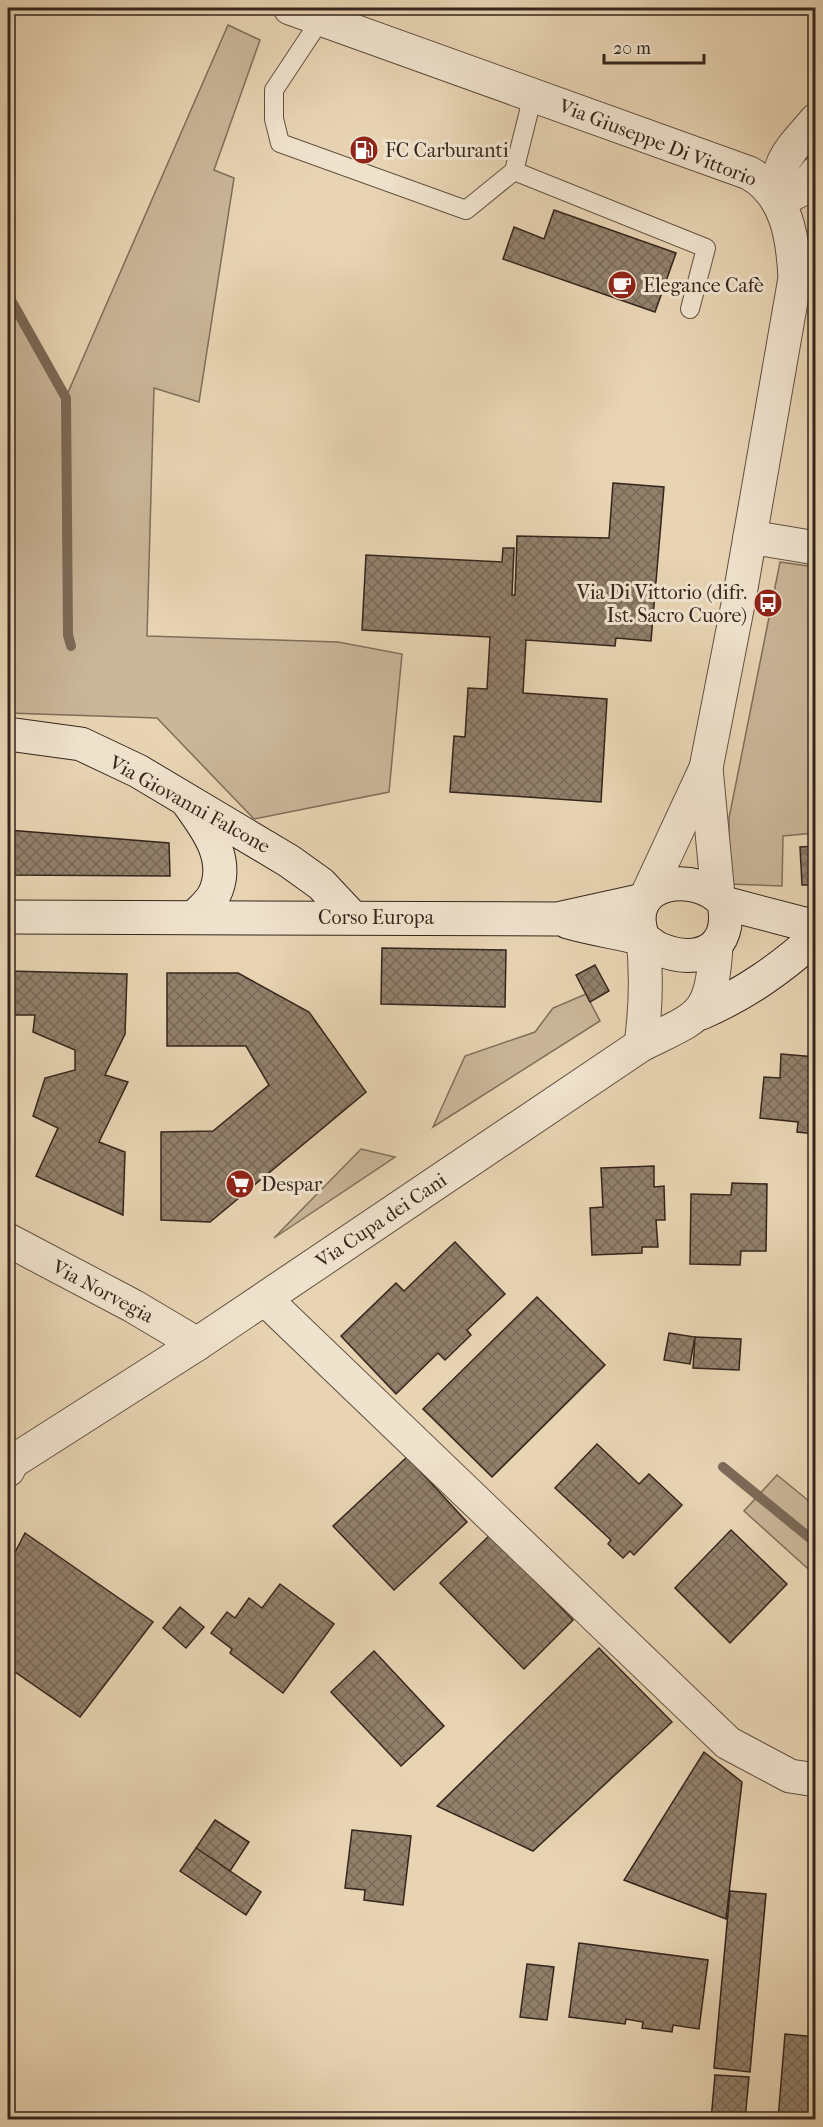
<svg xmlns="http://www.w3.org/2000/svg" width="823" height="2127" viewBox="0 0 823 2127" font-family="'IM FELL French Canon',serif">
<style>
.grass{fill:#cab699;stroke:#806e5a;stroke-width:1.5}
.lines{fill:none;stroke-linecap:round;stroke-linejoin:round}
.stream{stroke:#7c6a58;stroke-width:10}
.building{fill:url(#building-cross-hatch);stroke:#35251c;stroke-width:1.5}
.service-casing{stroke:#625142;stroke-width:20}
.minor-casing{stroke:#625142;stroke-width:35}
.secondary-casing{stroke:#35251c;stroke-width:35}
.service{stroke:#f0e3ce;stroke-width:18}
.minor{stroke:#f0e3ce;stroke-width:33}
.secondary{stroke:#f0e3ce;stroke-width:33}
.labels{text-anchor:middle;stroke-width:6;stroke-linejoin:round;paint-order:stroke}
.street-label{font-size:20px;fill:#35251c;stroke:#f0e3ce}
.poi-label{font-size:20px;fill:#35251c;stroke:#f0e3ce;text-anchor:start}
</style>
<defs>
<pattern id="building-cross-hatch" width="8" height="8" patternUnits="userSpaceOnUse" patternTransform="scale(1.5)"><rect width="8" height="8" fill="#92806b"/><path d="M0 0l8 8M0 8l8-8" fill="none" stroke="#786957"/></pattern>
</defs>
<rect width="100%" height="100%" fill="#e8d4b3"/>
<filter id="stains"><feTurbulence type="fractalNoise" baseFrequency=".00333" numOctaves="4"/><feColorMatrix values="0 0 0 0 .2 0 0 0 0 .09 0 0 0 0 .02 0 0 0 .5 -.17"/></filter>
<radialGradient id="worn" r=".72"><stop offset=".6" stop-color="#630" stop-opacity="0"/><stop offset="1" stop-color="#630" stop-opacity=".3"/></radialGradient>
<g class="grass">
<path d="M228,25L260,40L214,170L234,178L199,402L154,388L147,636L338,642L402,654L389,792L254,819L157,718L8,713V295L66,397Z"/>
<path d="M780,562L815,567V833L783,836L782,886L729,884V818Z"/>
<path d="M586,994L600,1021L433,1127L465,1056L535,1032L553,1008Z"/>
<path d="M361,1149L395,1157L274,1238Z"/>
<path d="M777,1475L815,1506V1575L744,1511Z"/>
</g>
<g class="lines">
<g class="stream">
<path d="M8,295L66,398L68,635L71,646"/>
<path d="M723,1467L816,1543"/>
</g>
</g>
<g class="building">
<path d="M554,210L676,253L655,312L503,259L514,227L544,239Z"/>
<path d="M613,483L664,487L651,641L616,638L615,646L526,640L523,693L607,699L601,802L450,792L454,736L465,737L468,688L487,689L490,637L362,630L366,555L502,562L503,548H514L512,595H515L517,536L609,538Z"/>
<path d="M8,830L169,843L170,876L8,875Z"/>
<path d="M816,846V885H802L800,847Z"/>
<path d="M382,948L506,950L505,1007L381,1004Z"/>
<path d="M595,965L609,991L590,1002L576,975Z"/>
<path d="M8,971L127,974L125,1034L105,1075L128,1082L99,1142L125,1152L123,1215L36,1176L58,1128L33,1116L45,1078L75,1070V1050L33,1032L35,1015H8Z"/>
<path d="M167,973H238L309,1012L366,1092L210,1222L161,1220V1132L213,1131L269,1085L246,1046H167Z"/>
<path d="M781,1054L816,1057V1134L797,1132L798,1122L760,1118L764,1077L780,1078Z"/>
<path d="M654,1166V1187L664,1186L665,1220H656L658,1247H642V1253L592,1255L590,1208L603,1207L601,1168Z"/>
<path d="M732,1183L767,1184L766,1251H741L740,1265L690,1264L691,1194L731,1195Z"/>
<path d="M455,1242L505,1294L467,1330L471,1335L445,1360L438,1353L396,1394L341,1336L396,1283L404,1291Z"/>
<path d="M537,1297L605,1365L492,1477L423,1409Z"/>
<path d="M669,1333L695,1337L690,1364L664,1360Z"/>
<path d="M695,1337L741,1339L739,1370L693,1368Z"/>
<path d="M597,1444L639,1484L649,1474L682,1505L634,1555L630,1551L623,1558L608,1544L611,1540L555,1488Z"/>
<path d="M407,1457L467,1522L394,1590L333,1526Z"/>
<path d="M731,1530L787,1584L730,1643L675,1588Z"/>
<path d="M25,1533L153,1622L80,1717L8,1667V1566Z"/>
<path d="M490,1535L573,1620L524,1669L440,1583Z"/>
<path d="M280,1584L334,1624L283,1693L230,1653L232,1649L211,1633L227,1612L235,1618L249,1598L262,1608Z"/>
<path d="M180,1607L204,1627L186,1648L163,1628Z"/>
<path d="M599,1648L672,1722L533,1851L437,1806Z"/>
<path d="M374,1651L444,1726L401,1766L331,1692Z"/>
<path d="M704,1752L742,1782L726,1919L624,1880Z"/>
<path d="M215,1820L249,1842L230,1871L196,1848Z"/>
<path d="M352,1830L411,1836L403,1905L364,1900L365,1890L345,1888Z"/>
<path d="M196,1848L261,1892L246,1915L180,1871Z"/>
<path d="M730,1891L766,1894L750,2072L714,2068Z"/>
<path d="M579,1943L708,1960L699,2029L673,2025L672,2032L642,2028L643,2022L626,2019L625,2024L569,2017Z"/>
<path d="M527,1964L554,1967L547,2020L520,2017Z"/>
<path d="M785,2034L816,2037V2120H778Z"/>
<path d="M715,2075L749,2077L745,2120H711Z"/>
</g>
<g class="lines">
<g class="service-casing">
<g id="service">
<path d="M321,19L274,90V119L280,143L466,210L514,171L533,95"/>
<path d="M514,171L706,248L690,309"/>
</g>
</g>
<g class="minor-casing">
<g id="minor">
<path d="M290,8L749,173C787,194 793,238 795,278L740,594L706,768L648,893"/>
<path d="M816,120C791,150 775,160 779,201L806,187L816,173"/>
<path d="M750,537L816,548"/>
<path d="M706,768L718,896"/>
<path d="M641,1045C646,1008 647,975 643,938"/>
<path d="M8,1240L133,1306L197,1344"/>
<path d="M265,1299L728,1743L790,1776L816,1780"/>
<path d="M8,1470L12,1462L197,1344L641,1045C701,1015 711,1018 716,947"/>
</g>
</g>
<g class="secondary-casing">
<g id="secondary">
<path d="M8,734L81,744L138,771L289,861L321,884L352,917"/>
<path d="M189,804C208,830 231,861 214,895C210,903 201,910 195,917"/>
<path d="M724,903L804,924H816"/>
<path d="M8,917L557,919L643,900"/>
<path d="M568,922C592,929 615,932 640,938C647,939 652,946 659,949C699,966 733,949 724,903C699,870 621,878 643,938"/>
<path d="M701,1013C745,994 780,969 816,937"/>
</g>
</g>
<use href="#service" class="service"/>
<use href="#minor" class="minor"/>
<use href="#secondary" class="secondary"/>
</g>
<defs>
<g id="fuel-disc" transform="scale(1.5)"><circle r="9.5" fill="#8f2418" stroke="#f0e3ce"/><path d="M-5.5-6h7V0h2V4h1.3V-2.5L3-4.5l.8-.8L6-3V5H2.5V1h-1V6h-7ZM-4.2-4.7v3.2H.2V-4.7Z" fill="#fff"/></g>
<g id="cafe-disc" transform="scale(1.5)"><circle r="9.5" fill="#8f2418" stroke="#f0e3ce"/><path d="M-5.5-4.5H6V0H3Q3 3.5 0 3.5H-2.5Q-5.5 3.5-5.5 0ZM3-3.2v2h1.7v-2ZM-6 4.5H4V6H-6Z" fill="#fff"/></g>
<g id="bus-disc" transform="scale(1.5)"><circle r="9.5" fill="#8f2418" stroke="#f0e3ce"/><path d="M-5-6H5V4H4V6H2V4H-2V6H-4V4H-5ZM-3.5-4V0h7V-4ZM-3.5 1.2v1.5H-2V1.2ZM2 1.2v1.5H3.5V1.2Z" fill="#fff"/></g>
<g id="supermarket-disc" transform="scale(1.5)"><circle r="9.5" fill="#8f2418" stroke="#f0e3ce"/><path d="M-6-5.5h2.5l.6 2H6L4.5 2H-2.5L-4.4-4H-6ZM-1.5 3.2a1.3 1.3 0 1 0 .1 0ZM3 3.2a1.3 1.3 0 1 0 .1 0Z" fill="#fff"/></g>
</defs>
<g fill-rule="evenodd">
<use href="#fuel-disc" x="364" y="150"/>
<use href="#cafe-disc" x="622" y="285"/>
<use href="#bus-disc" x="768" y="603"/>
<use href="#supermarket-disc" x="240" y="1184"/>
</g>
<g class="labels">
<g class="street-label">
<text transform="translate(658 142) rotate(21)" y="7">Via Giuseppe Di Vittorio</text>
<text transform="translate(190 804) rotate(29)" y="7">Via Giovanni Falcone</text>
<text x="376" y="924">Corso Europa</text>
<text transform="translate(381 1220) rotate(-34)" y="7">Via Cupa dei Cani</text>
<text transform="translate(103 1291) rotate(28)" y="7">Via Norvegia</text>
</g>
<g class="poi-label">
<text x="385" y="157">FC Carburanti</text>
<text x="643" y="292">Elegance Cafè</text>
<text x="747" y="599" text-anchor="end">Via Di Vittorio (difr.<tspan x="747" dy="23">Ist. Sacro Cuore)</tspan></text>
<text x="261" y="1191">Despar</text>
</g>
</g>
<rect width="823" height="2127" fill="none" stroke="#e8d4b3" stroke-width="30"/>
<rect x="9" y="9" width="805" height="2109" fill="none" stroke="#35251c" stroke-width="3"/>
<rect x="15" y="15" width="793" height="2097" fill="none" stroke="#35251c" stroke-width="1.5"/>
<path d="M604 54v9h100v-9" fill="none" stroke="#35251c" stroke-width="3"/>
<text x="613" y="54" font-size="18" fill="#35251c" stroke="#f0e3ce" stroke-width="4.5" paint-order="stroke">20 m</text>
<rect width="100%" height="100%" filter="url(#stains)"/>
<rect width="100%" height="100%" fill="url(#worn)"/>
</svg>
